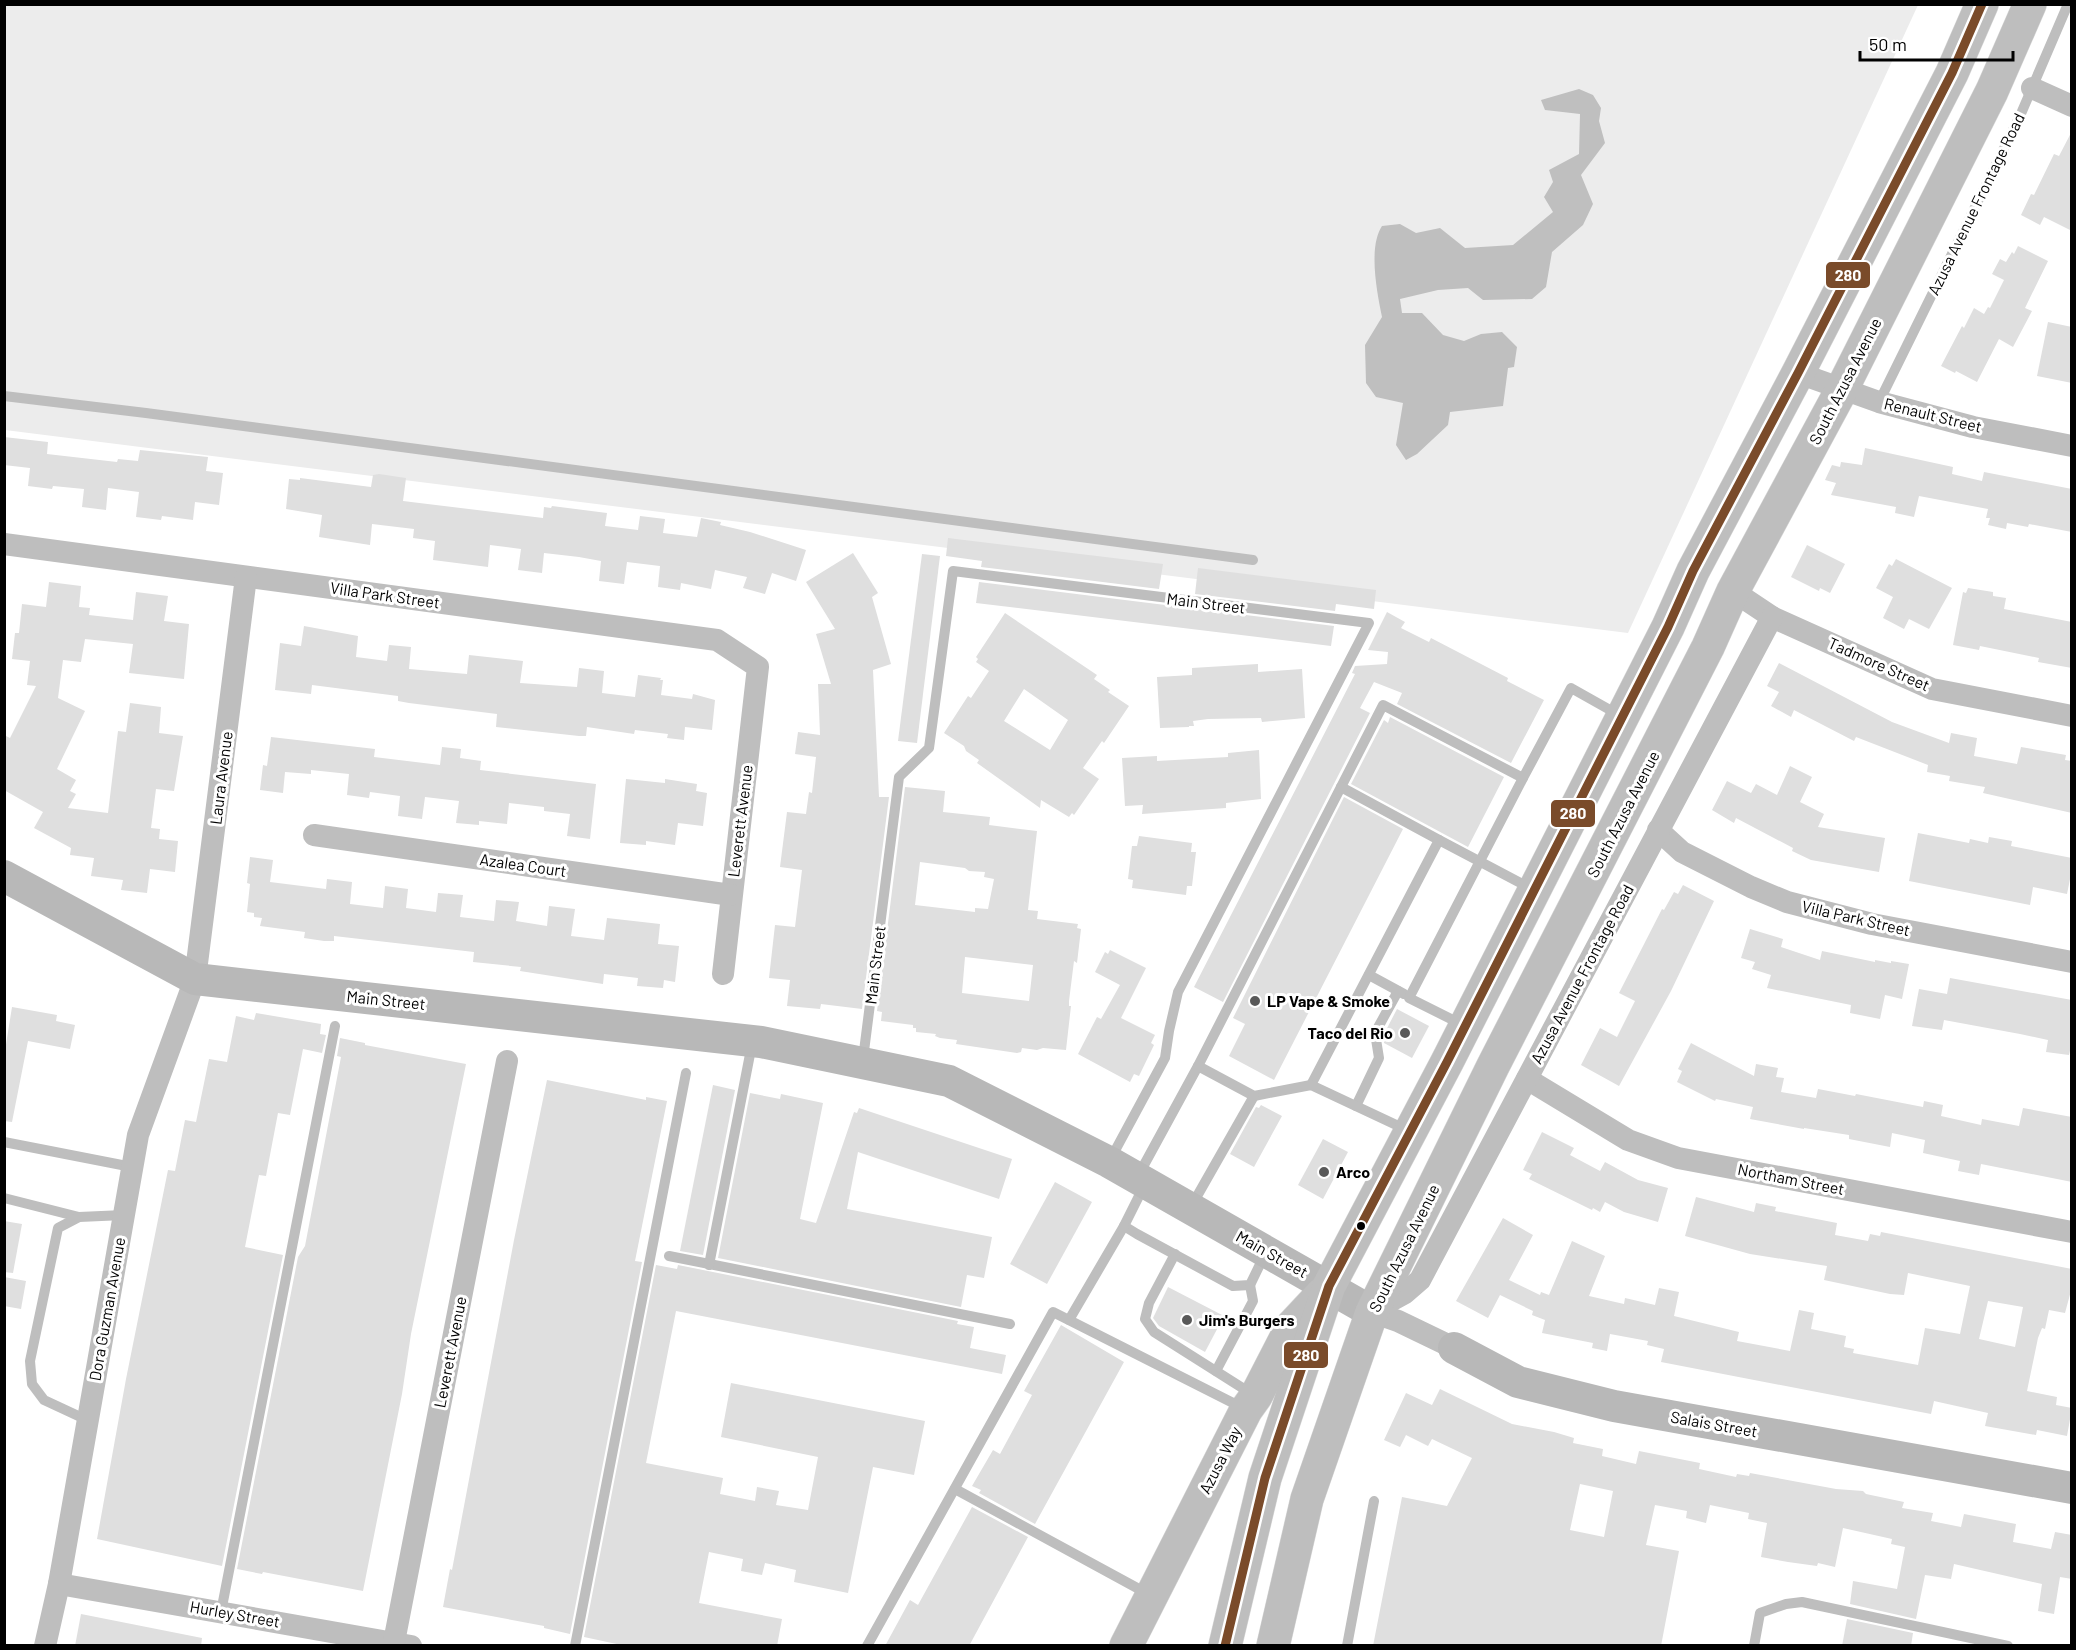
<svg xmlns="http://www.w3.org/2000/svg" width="2076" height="1650" viewBox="0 0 2076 1650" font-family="Barlow,sans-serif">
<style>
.green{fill:#ececec}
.water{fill:#bfbfbf}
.building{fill:#dfdfdf;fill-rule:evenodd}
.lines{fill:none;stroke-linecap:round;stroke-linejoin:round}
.primary-casing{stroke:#dbdbdb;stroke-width:34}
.lane{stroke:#bebebe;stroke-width:10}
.street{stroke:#bebebe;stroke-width:22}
.secondary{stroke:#b8b8b8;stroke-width:32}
.primary{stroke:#bebebe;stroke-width:33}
.bus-1-casing{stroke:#fff;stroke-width:14}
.bus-1{stroke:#7a4b2a;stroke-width:9}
.poi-dot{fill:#595959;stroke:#fff;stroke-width:2}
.bus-dot{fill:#000;stroke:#fff;stroke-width:2}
.labels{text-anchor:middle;stroke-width:6;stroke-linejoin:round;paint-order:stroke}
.street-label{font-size:16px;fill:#000;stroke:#fff}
.poi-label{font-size:16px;font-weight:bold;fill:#000;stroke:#fff;text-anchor:start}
.line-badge{stroke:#fff;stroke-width:2}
.badge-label{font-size:16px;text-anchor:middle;font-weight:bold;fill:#fff}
</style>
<rect width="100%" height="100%" fill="#fff"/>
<path class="green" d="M5,5H1918L1628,633L5,430Z"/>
<path class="water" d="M1579,89L1593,95L1601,108L1599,121L1605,143L1581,175L1593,204L1583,225L1552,252L1546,287L1532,299L1483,300L1468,288L1438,290L1400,299L1402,313H1422L1443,335L1464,341L1481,334L1502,332L1517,347L1514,367L1508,368L1503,406L1450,412L1448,425L1417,454L1406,460L1396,445L1403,403L1376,397L1366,383L1365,345L1382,317C1377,293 1368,247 1382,226L1400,224L1416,233L1440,228L1465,248L1513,245L1553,212L1544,197L1553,182L1549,170L1579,154L1580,114L1545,110L1541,100Z"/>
<g class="building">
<path d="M2072,131V231L2044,217L2040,225L2021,215L2031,194L2034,195L2054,154L2059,156Z"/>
<path d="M2018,246L2048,261L2025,308L2032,311L2013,347L1999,339L1977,382L1956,371L1955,373L1941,366L1962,326L1964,328L1974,308L1984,314L1988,307L1990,308L2004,280L1992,274L2000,259L2006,262L2012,252L2014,254Z"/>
<path d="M2048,322L2072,327V383L2037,376Z"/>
<path d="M4,437L48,442L47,454L117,462L118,459L138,461L140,450L208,457L206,471L223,473L219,505L195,502L193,520L162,516L161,520L136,517L139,492L108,488L106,510L82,507L84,489L53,486L52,489L28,486L30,468L4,465Z"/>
<path d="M1865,448L1953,467L1952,474L1982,481L1984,472L2072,489V532L2029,524L2028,527L2007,523L2006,529L1988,525L1990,518H1986L1988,509L1919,496L1914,517L1895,513L1896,507L1831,495L1836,483L1825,480L1832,465L1840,467L1841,462L1862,465Z"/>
<path d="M379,474L406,478L403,501L543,518L544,507L551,508L552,506L607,513L605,526L638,530L640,516L665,519L663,533L697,537L701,518L721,522L720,525L750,532L806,550L796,581L772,573L765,594L743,588L747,577L715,570L711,589L681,583L680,590L658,587L660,566L627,562L624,584L599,581L601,561L579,557L544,553L542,573L518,570L521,549L490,545L488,567L433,560L435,541L413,538L414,529L372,524L370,545L319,537L322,515L286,509L289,479L300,480V478L371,487L373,475Z"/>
<path d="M948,538L1163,564L1159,589L981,567L982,561L946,556Z"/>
<path d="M1807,545L1845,564L1830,593L1820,588L1819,591L1791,577Z"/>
<path d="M853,553L878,593L872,597L891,664L873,670L879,797H889L862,1009L821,1004L820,1009L787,1006L790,980L769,978L775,925L795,927L802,870L780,867L787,812L806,814L809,792L812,793L816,757L795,754L798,732L820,735L818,684H831L816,634L835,629L806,582Z"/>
<path d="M922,554L940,556L917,743L898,741Z"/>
<path d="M1896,559L1952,588L1929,629L1909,619L1904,629L1883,618L1893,597L1876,588L1889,564L1892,566Z"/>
<path d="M1198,568L1376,590L1374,609L1336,604L1335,611L1195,594Z"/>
<path d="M49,582L81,586L79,607L90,608L89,615L133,620L136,592L168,596L164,621L189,624L184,679L129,673L133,644L85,639L81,662L63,660L58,698L85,711L57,769L76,780L70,791L76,794L68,808L108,813L118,731L126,732L130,703L161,707L159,733L183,736L174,791L156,789L151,828L160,829L159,839L178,841L175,872L150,869L147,893L121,890L123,880L91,876L94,858L70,855L71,848L34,828L43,812L4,790V735L10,738L36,686L27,685L30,661L12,659L15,633H19L22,604L46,607Z"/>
<path d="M979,582L1334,626L1331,646L976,603Z"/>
<path d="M1968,588L1993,592V596L2006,598L2004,609L2072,622V668L2038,662L2039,658L1980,646L1979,650L1953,645L1963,592L1966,593Z"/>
<path d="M1387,612L1405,622L1401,628L1429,642L1431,638L1508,678L1507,681L1544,700L1511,763L1397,704L1402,693L1374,682L1360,708L1370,713L1223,1002L1194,987L1355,674L1352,673L1355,666L1387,664L1388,652L1368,650Z"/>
<path d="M1005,613L1097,675L1094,679L1110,690L1108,692L1129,706L1104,743L1102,741L1083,768L1099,779L1074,815L1072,813L1069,817L1041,800L1040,808L977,763L979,760L966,751L964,746L944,733L968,696L971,698L989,671L976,662L978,659L976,657ZM1024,689L1068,720L1050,750L1004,721Z"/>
<path d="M304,626L358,636L356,657L387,661L389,645L411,647L409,669L467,674L469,655L523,661L520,683L577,687L579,668L604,671L602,693L635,697L638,675L661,678L660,680H663L661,695L692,699L693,694L715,700L712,730L685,727L684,740L667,738L668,734L635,730L634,734L587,727L586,736H579L496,727L497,714L409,703L398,701V696L312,685L311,694L275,690L280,643L301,646Z"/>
<path d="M1779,663L1892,722L1949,743L1951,733L1977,738L1974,756L2017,764L2021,747L2066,755L2065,760L2072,761V813L1983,793L1985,787L1949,781L1950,776L1927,772L1928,765L1856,737L1854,741L1794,710L1791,717L1771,706L1779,692L1767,686Z"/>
<path d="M1258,664V672L1302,669L1305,718L1262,722L1261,718L1208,719L1193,721L1194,726H1189V727L1160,728L1157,677L1192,675V668Z"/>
<path d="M1390,717L1504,777L1468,847L1351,784L1384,720L1388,723Z"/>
<path d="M271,737L375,749L374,757L440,765L442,747L461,749L460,758L481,761L480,770L596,784L590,839L567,836L570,814L544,811V807L509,803L507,824L479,821V825L456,823L459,801L425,797L422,819L398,816L400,796L370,792L369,798L347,795L349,774L311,770V774L285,772L283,793L260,790L263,765L267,766Z"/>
<path d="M1259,750L1261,799L1226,803V808L1142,814L1143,805L1125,806L1122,758L1157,756V761L1228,757V753Z"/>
<path d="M1790,766L1812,777L1800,802L1824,814L1818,827L1885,838L1879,872L1811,860L1792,851L1793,848L1736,818L1734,823L1712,810L1727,781L1751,793L1756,784L1777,795Z"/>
<path d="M626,779L665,783V779L697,784L696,791L707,793L703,826L678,823L675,845L646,841V845L620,843Z"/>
<path d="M905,787L945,791L943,812L990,817L989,825L1037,831L1028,910L1038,911L1037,919L1078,924L1077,928L1081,929L1077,963L1074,961L1069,1001V1006H1071L1066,1050L1043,1048L1037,1050L1022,1048L1021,1052L1017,1053L956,1044L957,1040L940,1038L935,1036L936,1034L916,1032V1028H913V1025L881,1021L882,1012L877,1011ZM920,862L965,868L969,871L985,872L984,877L994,879L988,909L975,908V912L915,905ZM965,957L1033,965L1029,1001L962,993Z"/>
<path d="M1344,797L1403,829L1274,1080L1229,1056L1245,1024L1233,1018Z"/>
<path d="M1918,833L1969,843L1970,839L1988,843L1989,837L2012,841L2011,846L2072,858V869L2067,894L2033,887L2030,905L1909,881Z"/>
<path d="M1139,836L1192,843L1191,852H1196L1192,886H1187L1186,895L1132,888L1133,880L1128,879L1132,846H1137Z"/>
<path d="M250,857L273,860L270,882L326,889L327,879L352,882L350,904L383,908L385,886L408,889L406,908L436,912L438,893L463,895L460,917L494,921L496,900L519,902L516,921L547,926L549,906L575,909L571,936L604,940L607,918L660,924L658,944L679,946L675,982L664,980L663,988L637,986L638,978L604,974L603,984L520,971L521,967L473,962L474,952L334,936V941H324L304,938L305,932L260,926L262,918L254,917V913L247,912L250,884L247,883Z"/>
<path d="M1683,885L1714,901L1671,991L1619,1086L1581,1065L1600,1028L1617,1037L1635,1001L1619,993L1662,909L1664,910L1674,892L1678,894Z"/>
<path d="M1750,929L1783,939L1781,947L1820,960L1822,951L1875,962V960L1891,963V961L1909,964L1902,999L1885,995L1880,1019L1850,1013L1851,1005L1767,988L1771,975L1752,969L1755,962L1741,958Z"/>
<path d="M1110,950L1146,968L1121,1018L1155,1035L1151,1043L1154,1045L1139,1076L1134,1074L1130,1082L1078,1054L1097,1017L1101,1019L1120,985L1095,972L1105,952L1108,954Z"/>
<path d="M1950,978L2072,1000V1042L2069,1055L2046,1052L2048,1040L2020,1034L1944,1020L1942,1030L1912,1026L1919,989L1947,994Z"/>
<path d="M12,1007L57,1015L56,1021L75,1025L70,1049L28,1041L12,1122L4,1121V1057Z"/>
<path d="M1397,1009L1429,1026L1412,1058L1384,1043L1383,1036Z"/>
<path d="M256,1013L321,1024L320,1034L326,1035L322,1053L303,1049L290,1115L278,1113L266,1176L259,1175L245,1247L283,1255L222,1566L97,1539L126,1379L168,1170L175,1171L185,1120L196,1122L209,1059L227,1062L236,1016L254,1020Z"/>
<path d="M340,1038L365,1043V1045L466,1064L411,1334L402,1394L363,1591L263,1572L262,1574L237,1569L298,1257L305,1246L341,1057L337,1056Z"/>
<path d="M1691,1043L1754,1076L1756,1064L1778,1068L1776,1077L1784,1078L1781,1092L1816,1098L1818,1089L1855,1096L1856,1094L1923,1107L1924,1101L1943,1105L1941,1116L1981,1125L1982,1119L2019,1126L2023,1108L2072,1117V1182L1981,1164L1979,1175L1958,1171L1960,1161L1923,1153L1925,1140L1892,1133L1890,1147L1849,1139V1135L1804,1128V1129L1750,1119L1753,1107L1716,1099L1715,1101L1677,1082L1682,1071L1678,1069Z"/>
<path d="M547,1080L646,1100V1097L667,1101L635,1261L642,1262L570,1634L544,1628V1626L443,1607L450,1569L452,1570L514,1240Z"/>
<path d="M713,1085L735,1090L703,1255L680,1251Z"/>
<path d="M750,1093L780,1099L781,1094L823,1103L800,1219L816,1223L854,1112L857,1113L859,1108L1012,1159L999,1199L858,1152L847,1209L992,1237L984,1278L967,1275L961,1307L718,1258Z"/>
<path d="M1261,1105L1282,1116L1254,1167L1230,1154L1256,1107L1259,1108Z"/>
<path d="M1542,1132L1574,1148L1570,1155L1600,1171L1605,1162L1638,1180L1668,1188L1658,1222L1624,1212L1605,1202L1600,1212L1593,1208L1592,1210L1529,1179L1532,1174L1523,1170Z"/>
<path d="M1323,1139L1348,1152L1323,1199L1298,1185Z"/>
<path d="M1055,1182L1092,1202L1047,1284L1010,1264Z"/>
<path d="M1696,1197L1754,1212L1756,1203L1776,1207L1775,1211L1837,1223L1835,1235L1868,1241L1870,1234L1880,1236L1881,1232L2072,1269V1287L2065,1313L2049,1310L2045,1329L2042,1328L2038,1338L2027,1391L2057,1397L2056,1405L2072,1408L2067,1436L2037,1430L2036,1435L1985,1426L1988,1413L1934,1401L1931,1414L1661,1362L1664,1349L1647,1345L1648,1341L1610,1334L1607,1351L1592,1348L1593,1343L1542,1333L1545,1320L1532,1315L1533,1311L1500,1295L1488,1318L1456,1301L1503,1218L1533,1235L1509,1280L1540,1295L1541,1292L1549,1295L1572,1241L1605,1256L1589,1296L1624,1304L1625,1298L1655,1305L1659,1288L1679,1292L1674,1316L1739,1332L1737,1341L1790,1351L1799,1310L1814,1313L1811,1329L1846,1336L1844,1347L1854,1349L1853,1353L1918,1365L1925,1328L1960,1334L1970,1286L1908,1273L1904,1295L1890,1294L1824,1280L1827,1266L1750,1254L1685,1236ZM1988,1301L2023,1307L2015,1347L1979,1339Z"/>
<path d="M4,1221L22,1224L13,1273L4,1272Z"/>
<path d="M656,1265L677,1269L678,1265L958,1321L957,1324L974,1327L970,1348L1006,1355L1002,1374L676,1311L646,1463L723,1478L720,1494L755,1501L757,1487L779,1491L776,1505L808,1510L818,1457L721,1437L731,1383L925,1421L914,1475L873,1467L848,1593L794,1582L796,1570L765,1563L762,1575L741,1571L743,1559L709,1552L699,1603L782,1619L777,1646H626L584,1637Z"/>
<path d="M4,1277L26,1281L21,1309L4,1306Z"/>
<path d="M1168,1287L1224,1316L1205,1352L1159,1326L1153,1318Z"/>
<path d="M1061,1325L1124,1362L1035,1524L979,1493L981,1490L972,1486L993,1450L1000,1454L1032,1395L1024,1391Z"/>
<path d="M1440,1389L1512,1424L1554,1432L1574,1438L1573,1443L1603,1449L1602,1456L1636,1464L1639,1451L1700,1463L1699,1469L1736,1477L1737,1474L1749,1476L1750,1473L1836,1489L1863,1491L1866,1494L1904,1502L1902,1508L1933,1513L1931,1521L1961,1527L1964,1514L2016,1524L2013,1542L2051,1549L2055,1532L2072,1535V1579L2060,1577L2054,1614L2038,1611L2042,1584L1954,1564L1951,1579L1925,1575L1916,1619L1850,1604L1853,1581L1897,1589L1905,1547L1891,1544L1892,1539L1843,1528L1835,1567L1818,1563L1817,1566L1788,1562L1761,1557L1767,1523L1748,1519L1749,1513L1710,1505L1706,1523L1686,1518L1687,1511L1655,1505L1646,1545L1679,1551L1661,1646H1373L1402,1497L1447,1506L1472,1458L1432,1439L1428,1446L1406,1435L1400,1447L1384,1440L1406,1393L1432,1405ZM1580,1484L1613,1491L1604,1537L1570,1530Z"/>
<path d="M972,1507L1028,1537L969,1646H885L910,1600L918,1605Z"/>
<path d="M81,1614L202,1638L201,1646H75Z"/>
<path d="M1847,1619L1913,1633L1911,1646H1842Z"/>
</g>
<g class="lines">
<g class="primary-casing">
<g id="primary">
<path d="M1126,1646L1246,1410L1256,1396L1292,1326L1322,1294"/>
<path d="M1225,1646L1265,1478L1329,1286L1447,1062L1668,627L1693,571L1798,373L1952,73L1982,4"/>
<path d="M1273,1646L1307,1499L1372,1312L1493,1066L1708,647L1733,591L1842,389L1992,91L2030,4"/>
</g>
</g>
<g class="lane">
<path d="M4,396L146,413L1253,560"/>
<path d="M1879,402L2020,116L2068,4"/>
<path d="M1439,840L1530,888"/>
<path d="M1369,975L1404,994"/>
<path d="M1461,1024L1409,998L1523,778"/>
<path d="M863,1059L899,777L929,748L953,571L1369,623L1178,992L1169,1031L1165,1058L1110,1160"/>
<path d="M1198,1066L1383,705L1523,778L1571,688L1619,715"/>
<path d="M1311,1085L1439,840L1341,787"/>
<path d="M1356,1106L1379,1058L1375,1033L1398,991"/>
<path d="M4,1142L132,1167"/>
<path d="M1138,1176L1198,1066L1254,1096L1311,1085L1407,1130"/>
<path d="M1144,1186L1124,1226L1137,1234L1233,1286L1250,1285L1265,1254"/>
<path d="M4,1198L79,1217"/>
<path d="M1192,1205L1254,1096"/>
<path d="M1175,1254L1149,1303L1145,1319L1154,1332L1252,1394"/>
<path d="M669,1256L1010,1324"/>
<path d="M709,1265L752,1044"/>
<path d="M1069,1320L1124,1226"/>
<path d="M1216,1371L1253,1301L1250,1285"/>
<path d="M87,1420L44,1400L32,1384L30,1361L58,1228L79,1217L124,1215"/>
<path d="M955,1489L1150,1595"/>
<path d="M221,1612L335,1026"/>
<path d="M575,1646L686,1073"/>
<path d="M867,1646L1053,1312L1243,1408"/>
<path d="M1347,1646L1374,1501"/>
<path d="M1754,1646L1760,1613L1786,1604L1802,1602L2008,1646"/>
</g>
<g class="street">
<path d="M2032,88L2072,106"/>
<path d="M1798,373L1879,402L1973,427L2072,446"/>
<path d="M4,544L717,640L758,667L723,974"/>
<path d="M1733,591L1772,617L1932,689L2072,716"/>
<path d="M1658,830L1682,852L1751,887L1787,902L1872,924L2072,962"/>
<path d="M314,835L731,895"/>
<path d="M1527,1079L1628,1140L1678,1158L2072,1232"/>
<path d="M1372,1311L1405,1293L1420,1280L1772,617"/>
<path d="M1372,1312L1398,1321L1454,1348"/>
<path d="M59,1584L411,1646"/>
<path d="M394,1642L507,1061"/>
<path d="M45,1646L59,1584L138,1135L195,979L246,577"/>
</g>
<g class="secondary">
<path d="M4,876L195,979L761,1042L949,1081L1109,1162L1372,1312"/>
<path d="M1454,1348L1518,1382L1614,1406L2072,1488"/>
</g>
<use href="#primary" class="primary"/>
<g class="bus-1-casing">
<path id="bus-1" d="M1225,1646L1265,1478L1329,1286L1447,1062L1668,627L1693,571L1798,373L1952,73L1982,4"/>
</g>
<use href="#bus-1" class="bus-1"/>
</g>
<g class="poi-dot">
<circle cx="1255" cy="1001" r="6"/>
<circle cx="1405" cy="1033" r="6"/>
<circle cx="1324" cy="1172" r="6"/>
<circle cx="1187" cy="1320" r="6"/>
</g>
<circle class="bus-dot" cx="1361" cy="1226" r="5"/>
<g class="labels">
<g class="street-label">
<text transform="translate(1976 204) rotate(-64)" y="6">Azusa Avenue Frontage Road</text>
<text transform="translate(1845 381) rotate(-63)" y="6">South Azusa Avenue</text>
<text transform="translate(1933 415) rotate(14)" y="6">Renault Street</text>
<text transform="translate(385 595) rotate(8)" y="6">Villa Park Street</text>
<text transform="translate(1206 603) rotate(7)" y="6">Main Street</text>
<text transform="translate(1879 664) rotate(24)" y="6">Tadmore Street</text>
<text transform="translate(221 778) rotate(-83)" y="6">Laura Avenue</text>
<text transform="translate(1623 814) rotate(-63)" y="6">South Azusa Avenue</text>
<text transform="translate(740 821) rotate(-83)" y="6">Leverett Avenue</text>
<text transform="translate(523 865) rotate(8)" y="6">Azalea Court</text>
<text transform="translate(1856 918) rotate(13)" y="6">Villa Park Street</text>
<text transform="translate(875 965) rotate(-83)" y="6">Main Street</text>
<text transform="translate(1582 974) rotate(-62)" y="6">Azusa Avenue Frontage Road</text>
<text transform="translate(386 1000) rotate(6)" y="6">Main Street</text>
<text transform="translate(1791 1179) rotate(11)" y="6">Northam Street</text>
<text transform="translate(1404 1248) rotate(-64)" y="6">South Azusa Avenue</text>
<text transform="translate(1272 1254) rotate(29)" y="6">Main Street</text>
<text transform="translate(107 1309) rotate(-80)" y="6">Dora Guzman Avenue</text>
<text transform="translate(450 1352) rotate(-79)" y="6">Leverett Avenue</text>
<text transform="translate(1714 1424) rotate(10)" y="6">Salais Street</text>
<text transform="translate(1220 1460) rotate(-63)" y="6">Azusa Way</text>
<text transform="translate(235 1614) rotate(10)" y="6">Hurley Street</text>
</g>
<g class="poi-label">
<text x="1267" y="1007">LP Vape &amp; Smoke</text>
<text x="1393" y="1039" text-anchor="end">Taco del Rio</text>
<text x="1336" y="1178">Arco</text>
<text x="1199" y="1326">Jim's Burgers</text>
</g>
</g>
<g class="line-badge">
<rect x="1825" y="261" width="46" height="28" rx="6" fill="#7a4b2a"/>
<rect x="1550" y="799" width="46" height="29" rx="6" fill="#7a4b2a"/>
<rect x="1283" y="1341" width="46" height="28" rx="6" fill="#7a4b2a"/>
</g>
<g class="badge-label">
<text x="1848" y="281">280</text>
<text x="1573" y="819">280</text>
<text x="1306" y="1361">280</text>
</g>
<rect width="2076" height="1650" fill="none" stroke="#000000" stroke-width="12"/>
<path d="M1860 51v9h153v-9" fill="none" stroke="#000000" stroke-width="3"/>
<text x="1869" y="51" font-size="18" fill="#000000" stroke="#ffffff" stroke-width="4.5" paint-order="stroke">50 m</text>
</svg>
